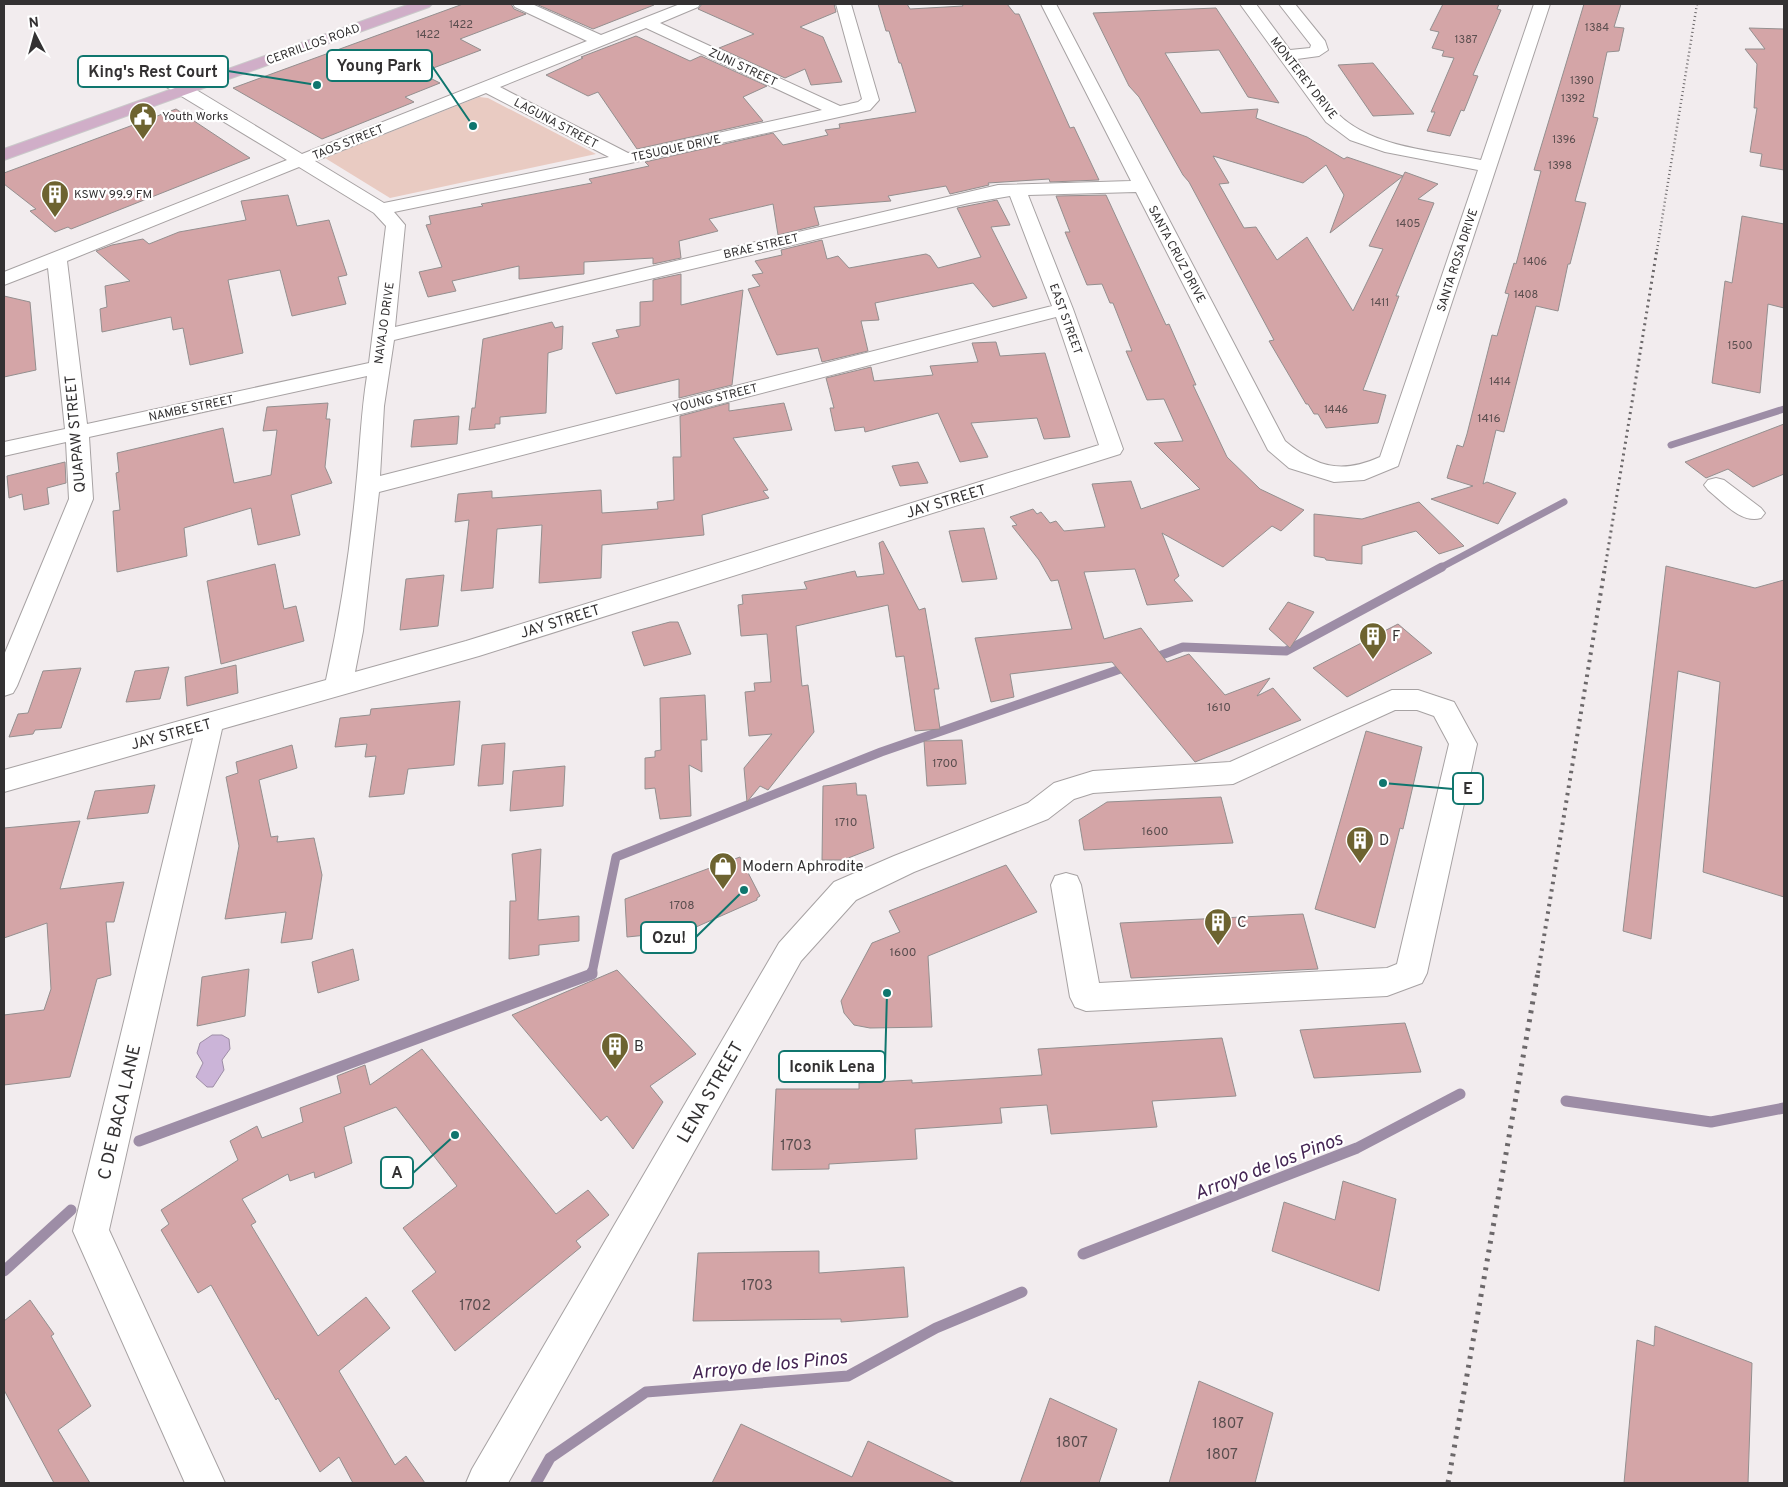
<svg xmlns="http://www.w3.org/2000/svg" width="1788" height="1487" viewBox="0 0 1788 1487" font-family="Overpass,sans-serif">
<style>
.green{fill:#e9cbc2}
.water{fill:#cbb4d8;stroke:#9d8da6}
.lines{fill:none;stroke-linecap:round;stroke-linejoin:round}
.stream-far2{stroke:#9d8da6;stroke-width:7}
.stream-far1{stroke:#9d8da6;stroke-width:9}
.stream{stroke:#9d8da6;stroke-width:11}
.building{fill:#d4a5a7;stroke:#948f8f;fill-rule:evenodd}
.minor-casing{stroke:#a7a2a3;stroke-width:2}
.major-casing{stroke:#cac9ca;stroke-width:2}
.minor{fill:#fff;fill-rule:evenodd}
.major{fill:#d0aec8;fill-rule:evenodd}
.rail-far3{stroke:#6c686a;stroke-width:2.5;stroke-dasharray:1 3;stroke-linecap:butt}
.rail-far2{stroke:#6c686a;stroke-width:3;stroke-dasharray:2 4;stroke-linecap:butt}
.rail-far1{stroke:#6c686a;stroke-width:4;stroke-dasharray:2.5 5;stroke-linecap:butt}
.rail{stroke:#6c686a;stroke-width:5;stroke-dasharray:3 6;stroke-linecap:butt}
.labels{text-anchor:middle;stroke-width:4.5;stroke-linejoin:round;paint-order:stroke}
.far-number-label{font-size:11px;fill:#5b4e4f}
.far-street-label{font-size:12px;fill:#333132;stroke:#fff}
.far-poi-label{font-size:12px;fill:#333132;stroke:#fff;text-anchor:start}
.number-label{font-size:12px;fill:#5b4e4f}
.street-label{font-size:15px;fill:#333132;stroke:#fff}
.poi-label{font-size:15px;fill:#333132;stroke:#fff;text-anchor:start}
.near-number-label{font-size:15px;fill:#5b4e4f}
.near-street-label{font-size:18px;fill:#333132;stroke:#fff}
.near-water-label{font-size:19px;font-style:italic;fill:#452654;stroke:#fff}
.leader{fill:none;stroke:#0f766e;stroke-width:2}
.callout-dot{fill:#0f766e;stroke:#fff;stroke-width:2}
.callout{fill:#fff;stroke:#0f766e;stroke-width:2}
.callout-label{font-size:16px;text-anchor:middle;font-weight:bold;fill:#333132}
</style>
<rect width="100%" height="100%" fill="#f2ecee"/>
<path class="green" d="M479,97L488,98L596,154L390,198L325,158Z"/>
<path class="water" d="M212,1035H222L229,1039L230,1049L222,1060L224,1070L213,1087H207L196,1077L203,1063L197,1053L200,1043Z"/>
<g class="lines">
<g class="stream-far2">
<path d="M1671,445L1784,409"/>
<path d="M1440,568L1564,502"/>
</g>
<g class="stream-far1">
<path d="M1151,659L1183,647L1286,651L1442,567"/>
<path d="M592,973L616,857L881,752L1129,666"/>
</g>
<g class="stream">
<path d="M1566,1101L1711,1122L1784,1108"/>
<path d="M139,1141L592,974V972"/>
<path d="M1083,1254L1357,1148L1460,1094"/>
<path d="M4,1271L71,1210"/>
<path d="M536,1483L550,1458L646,1392L848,1376L936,1328L1022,1292"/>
</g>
</g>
<g class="building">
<path d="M463,4H511L514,9L526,14L460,39L481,50L420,73L440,83L405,97L414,102L322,139L233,88Z"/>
<path d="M536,4H653L654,5L593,29Z"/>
<path d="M702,4H834L836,12L800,27L823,37L842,82L811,85L805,69L785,78L719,48L754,34L698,9Z"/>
<path d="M878,4H907L910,9L963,6L962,4H1007L1015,14H1019L1070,128L1074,127L1099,180L1050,182L1049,179L988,183L989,185L950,194L946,186L888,196L891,201L814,207L819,225L778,235L773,204L709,219L718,231L679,241L681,258L653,264V258L584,262V274L519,279V266L452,281L456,291L428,297L419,272L442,267L426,225L431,224L429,216L483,206L481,204L592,183L589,179L649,166L645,162L773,133L783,145L828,135L825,130L840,128L839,124L916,112L901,63H899L889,31H886Z"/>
<path d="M1443,4H1499L1497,9L1501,10L1473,75L1478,76L1464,111L1461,110L1450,136L1427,131L1435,112H1431L1454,58L1442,56L1444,51L1432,48L1439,32L1430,30Z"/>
<path d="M1584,4H1621L1614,27L1624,28L1619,51L1607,52L1593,117L1598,118L1575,201L1586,203L1570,264H1568L1558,311L1536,306L1504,432L1496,430L1483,484L1487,482L1516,493L1498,524L1431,499L1473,486L1447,478L1457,445L1463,447L1467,434L1492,335L1497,336L1509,294L1505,293L1514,263L1516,264L1541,171L1534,170Z"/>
<path d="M1216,8L1279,103L1248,97L1219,50L1165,53L1201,113L1258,109L1256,118L1307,137L1344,159L1347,157L1403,176L1405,172L1438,184L1418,199L1434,203L1396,296H1399L1363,390L1386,395L1378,423L1326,428L1318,414H1314L1308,404H1306L1269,341L1274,340L1189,182L1183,175L1139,97L1129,86L1093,13ZM1213,156L1303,183L1326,165L1344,195L1330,233L1403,176L1369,246L1383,249L1353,311L1307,237L1277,260L1256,227L1244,228L1219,184L1229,183Z"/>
<path d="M1749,28L1784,29V170L1760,166L1762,154L1750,152L1757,108H1754L1757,64L1745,49H1765Z"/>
<path d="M636,36L690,61L701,56L767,86L743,97L763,121L637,149L598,92L588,96L546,75L583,58L581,57Z"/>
<path d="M1373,63L1414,114L1373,116L1338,65Z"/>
<path d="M176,109L250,158L71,229L68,227L55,232L30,211L36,209L4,184V173Z"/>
<path d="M288,195L297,226L329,220L347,275L338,277L346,304L292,316L280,270L228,280L243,353L190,365L183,328L173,330L171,317L102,332L100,309L107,307L105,286L130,281L96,251L112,245L143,239L149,244L179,232L246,220L241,201Z"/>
<path d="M1106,195L1166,325L1169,324L1196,385H1193L1227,457L1260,489L1304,510L1281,531L1272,526L1223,567L1162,533L1179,576L1174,580L1193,601L1147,605L1135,569L1084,572L1104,639L1141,628L1167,662L1189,654L1225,695L1270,678L1257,696L1273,688L1301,720L1195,762L1112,662L1010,674L1014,697L991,702L975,638L1072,629L1058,580L1051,581L1039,560L1012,526L1017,525L1010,517L1033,509L1037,514L1041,512L1050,523L1056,521L1064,531L1105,527L1092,484L1131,481L1141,509L1200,489L1154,443L1183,441L1164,399L1147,400L1126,351H1132L1113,303H1110L1102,284L1087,285L1065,232H1070L1056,196Z"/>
<path d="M997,200L1010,225L991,227L1027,298L993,307L973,283L875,303L879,320L861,321L868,351L822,362L818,348L777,355L748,289L760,286L752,275L763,273L755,261L782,255L781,250L822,240L827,259L838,256L849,268L926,254L930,256L938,268L981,257L957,208Z"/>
<path d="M1742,216L1784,224V308L1768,304L1760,393L1712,383L1725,281L1732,283Z"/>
<path d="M681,274V305L743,290L732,385L679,398V379L616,394L592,343L619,337L616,330L640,326V302L653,301V280Z"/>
<path d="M4,296L30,302L36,370L4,377Z"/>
<path d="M552,322L555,328L563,326L562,349L548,353L546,413L500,417V424H495V428L469,430L472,408H475L483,339Z"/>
<path d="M996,342L1000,356L1045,353L1070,437L1044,439L1037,418L971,423L988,457L960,462L938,413L865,432L864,427L835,431L830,408H834L826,378L871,367L874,381L933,375L930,366L978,362L972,343Z"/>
<path d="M328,403L326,419H330L325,467L332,483L291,495L300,535L258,545L251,508L184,528L187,556L117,572L113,511L120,510L116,473L119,472L117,453L223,428L234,483L271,475L277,430L263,431L267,407Z"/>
<path d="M729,403V411L784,403L792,430L733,438L768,490L763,491L769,498L702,515L704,535L602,545L601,578L539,583L542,525L497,529L493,588L461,591L469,520L455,522L458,494L492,491V498L601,490L602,513L658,509L657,502L674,500L673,457H681L680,416Z"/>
<path d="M459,416L457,444L411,447L414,420Z"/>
<path d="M1784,424V474L1753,487L1728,469L1706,478L1685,462Z"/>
<path d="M65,462L66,483L47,488L49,504L24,510L22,494L9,498L7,476Z"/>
<path d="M918,462L928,483L900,486L892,466Z"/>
<path d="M1419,502L1464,546L1439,554L1416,531L1362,546V564L1326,560L1325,558L1314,556V514L1362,519Z"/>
<path d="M984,528L997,579L962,582L949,531Z"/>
<path d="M883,541L919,610L925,608L939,689H934L940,729L915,731L904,656L896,657L888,605L796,626L802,686L808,685L814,732L768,790L760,786L747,802L744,768L772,734L749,736L745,692L755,691L754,683L771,682L767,634L741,636L738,605L743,604L742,595L807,589L804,582L855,571L857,577L884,574L879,543Z"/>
<path d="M275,564L284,609L296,606L304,641L221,664L207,581Z"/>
<path d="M1666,566L1755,588L1784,580V897L1703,872L1720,682L1678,671L1651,939L1623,931Z"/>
<path d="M444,575L438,626L400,630L406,579Z"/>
<path d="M1288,602L1314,612L1290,648L1269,629Z"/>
<path d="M670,622H678L691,654L644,666L632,632Z"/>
<path d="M1398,624L1432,653L1347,697L1313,668Z"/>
<path d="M236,665L238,693L187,706L185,677Z"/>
<path d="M169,667L160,699L126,702L135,671Z"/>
<path d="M81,668L61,728L35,730L33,734L9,737L18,714L28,713L43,671Z"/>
<path d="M705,695L707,740H701L702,772L689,765L691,816L660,819L655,788L645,789V758L655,757V751L661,750L660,698Z"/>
<path d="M460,701L454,765L408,769L404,794L369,797L376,756L365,757L367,744L335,747L340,718L370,715L371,709Z"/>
<path d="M1366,731L1422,747L1403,829L1400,828L1375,928L1315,909Z"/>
<path d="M962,740L966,784L927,786L924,741Z"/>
<path d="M505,743L503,784L478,786L482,745Z"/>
<path d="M292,745L297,768L259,780L271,837L278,836L277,842L314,838L322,875L312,939L281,943L286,912L225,919L239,846L226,777L238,773L236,762Z"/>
<path d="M565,766L563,806L510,811L513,771Z"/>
<path d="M856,783L857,795H866L874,848L843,860H822L823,786Z"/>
<path d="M155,785L148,813L87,819L95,791Z"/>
<path d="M1221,797L1233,843L1084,850L1079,820L1107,802Z"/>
<path d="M80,821L60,889L124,882L114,922H106L111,975L97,979L70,1077L4,1085V1015L44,1010L51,989L47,923L4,938V828Z"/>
<path d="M541,849L538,920L579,916V941L539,945V955L509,959L510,901H516L512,854Z"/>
<path d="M740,857L760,896L757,898V900L687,931L627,937L625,899Z"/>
<path d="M1006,865L1037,912L928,956L932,1027L870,1028L854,1025L844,1013L841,1001L872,943L900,932L889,911Z"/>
<path d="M1303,914L1318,969L1131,978L1120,923Z"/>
<path d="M353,949L359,980L318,993L312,962Z"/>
<path d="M249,969L245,1016L197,1026L202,977Z"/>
<path d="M617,970L696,1054L650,1086L663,1102L633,1149L607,1116L601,1121L512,1015Z"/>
<path d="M1405,1023L1421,1072L1314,1078L1300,1030Z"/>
<path d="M1222,1038L1236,1096L1152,1101L1157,1127L1051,1134L1047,1105L1000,1108L1002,1123L915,1129L917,1159L829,1164V1169L772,1170L776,1089H859V1083L912,1080V1083L1042,1075L1038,1049Z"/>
<path d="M422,1049L556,1214L588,1190L609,1215L576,1241L581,1247L455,1351L412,1291L436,1272L403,1228L457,1186L396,1107L344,1127L352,1163L315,1178L314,1172L290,1181L288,1174L242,1199L256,1222L251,1225L318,1336L366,1297L390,1328L339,1371L395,1465L406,1456L425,1483H353L339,1457L320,1472L278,1398L276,1400L211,1285L198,1293L161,1230L169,1224L161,1210L238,1160L230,1141L257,1126L262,1138L303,1122L300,1108L341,1093L337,1076L365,1065L370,1085Z"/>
<path d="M1343,1181L1396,1199L1379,1291L1272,1251L1284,1202L1335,1220Z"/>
<path d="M819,1251V1273L904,1267L908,1317L841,1322V1319L693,1321L698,1253Z"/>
<path d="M30,1300L54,1334L51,1336L91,1406L58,1430L90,1483H54L4,1390V1321Z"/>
<path d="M1655,1326L1752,1363L1748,1483H1624L1637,1340L1654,1346Z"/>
<path d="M1199,1381L1273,1413L1255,1483H1169Z"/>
<path d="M1050,1398L1117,1429L1099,1483H1020Z"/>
<path d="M741,1424L852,1477L868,1441L955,1483H712Z"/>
</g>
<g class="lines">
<g class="minor-casing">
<g id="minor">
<path d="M513,4H532L601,35L680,4H700L698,7L660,23L840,106L858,102L862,99L836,4H851L879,100L870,110L839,117L626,164L394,212L405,225L395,327L998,185L1131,181L1041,4H1056L1285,441C1317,468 1342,474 1380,457L1478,170L1385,152L1350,140L1326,122L1240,4H1256L1290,50L1310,48L1311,45L1279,4H1295L1325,41L1328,50L1319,56L1297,59C1310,77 1322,98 1338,114C1372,148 1436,151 1481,160L1534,4H1550L1398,466L1364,480L1334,482L1289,468L1268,450L1136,192L1028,195L1073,309L1123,449L1120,454L479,656L222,729L109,1230L225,1483H185L73,1231L193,738L4,792V770L326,680C340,616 350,551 356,487C360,449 361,413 367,376L89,437L93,499L17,686L13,693L4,696V655L69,499L66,442L4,456V442L65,429L48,268L4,285V272L287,160L163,85L161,81L163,77H175L302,154L587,41L515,7ZM646,28L822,110L628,153L500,87ZM486,93L609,157L384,203L315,161ZM299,167L374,213L386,226L369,363L87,424L67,261ZM1010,196L1052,306L380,476L384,406L394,340L969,203ZM1056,317L1099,445L466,641L355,672L363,631L379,492Z"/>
<path d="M1716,478L1724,480L1761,508L1765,513L1761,518C1741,524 1723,502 1708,490L1704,485L1708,480Z"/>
<path d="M1392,690H1418L1454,702L1477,744L1427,973L1422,983L1387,996L1086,1011L1075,1007L1070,997L1051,885L1055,876L1066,873L1077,876L1081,885L1099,983L1387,968L1397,964L1449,744L1434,716L1417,710H1395L1233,784L1093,793L1074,799L1048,819L914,872L856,900L801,961L508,1483H466L472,1469L779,943L834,882L894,856L1028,803L1054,783L1093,771L1230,762Z"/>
</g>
</g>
<g class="major-casing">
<path id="major" d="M410,4H432L429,7L4,160V149Z"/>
</g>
<use href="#minor" class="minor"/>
<use href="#major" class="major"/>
<path class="rail-far3" d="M1657,250L1697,4"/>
<path class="rail-far2" d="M1605,568L1657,249"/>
<path class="rail-far1" d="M1538,973L1605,567"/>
<path class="rail" d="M1448,1483L1538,972"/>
</g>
<defs>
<g id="civic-pin" transform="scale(1.4375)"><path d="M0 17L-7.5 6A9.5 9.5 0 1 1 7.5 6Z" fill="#6d6330" stroke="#fff"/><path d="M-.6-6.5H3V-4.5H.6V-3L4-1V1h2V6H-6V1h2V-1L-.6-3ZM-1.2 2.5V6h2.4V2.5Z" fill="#fff"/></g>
<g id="building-pin" transform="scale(1.4375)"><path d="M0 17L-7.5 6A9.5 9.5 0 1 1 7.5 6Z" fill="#6d6330" stroke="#fff"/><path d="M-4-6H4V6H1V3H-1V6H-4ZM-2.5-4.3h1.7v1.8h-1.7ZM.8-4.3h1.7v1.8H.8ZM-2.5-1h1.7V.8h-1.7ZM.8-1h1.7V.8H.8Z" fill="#fff"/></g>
<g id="shop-pin" transform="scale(1.4375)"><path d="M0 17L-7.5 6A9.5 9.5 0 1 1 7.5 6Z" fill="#6d6330" stroke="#fff"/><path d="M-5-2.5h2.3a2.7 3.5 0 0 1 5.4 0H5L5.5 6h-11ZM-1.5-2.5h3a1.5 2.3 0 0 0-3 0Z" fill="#fff"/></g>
</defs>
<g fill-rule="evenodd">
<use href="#civic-pin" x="143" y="116"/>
<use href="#building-pin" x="55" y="194"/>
<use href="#building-pin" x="1373" y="636"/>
<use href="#building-pin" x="1360" y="840"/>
<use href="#shop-pin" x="723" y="866"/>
<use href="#building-pin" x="1218" y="922"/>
<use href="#building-pin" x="615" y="1046"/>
</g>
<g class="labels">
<g class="far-number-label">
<text x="461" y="28">1422</text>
<text x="1597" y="31">1384</text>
<text x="428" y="38">1422</text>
<text x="1466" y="43">1387</text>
<text x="1582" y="84">1390</text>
<text x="1573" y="102">1392</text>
<text x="1564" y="143">1396</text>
<text x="1560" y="169">1398</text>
<text x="1408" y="227">1405</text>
<text x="1535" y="265">1406</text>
<text x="1526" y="298">1408</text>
<text x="1380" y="306">1411</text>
<text x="1740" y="349">1500</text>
<text x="1500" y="385">1414</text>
<text x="1336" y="413">1446</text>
</g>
<g class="far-street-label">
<text transform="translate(313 44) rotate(-20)" y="4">CERRILLOS ROAD</text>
<text transform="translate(743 67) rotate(25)" y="4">ZUNI STREET</text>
<text transform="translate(1304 78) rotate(52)" y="4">MONTEREY DRIVE</text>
<text transform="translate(556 123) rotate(28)" y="4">LAGUNA STREET</text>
<text transform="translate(348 142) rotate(-22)" y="4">TAOS STREET</text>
<text transform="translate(676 148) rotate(-12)" y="4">TESUQUE DRIVE</text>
<text transform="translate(761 246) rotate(-13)" y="4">BRAE STREET</text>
<text transform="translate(1177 254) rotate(62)" y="4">SANTA CRUZ DRIVE</text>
<text transform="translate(1457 260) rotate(-72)" y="4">SANTA ROSA DRIVE</text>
<text transform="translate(1066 319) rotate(70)" y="4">EAST STREET</text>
<text transform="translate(384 323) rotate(-82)" y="4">NAVAJO DRIVE</text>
<text transform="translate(715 398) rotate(-14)" y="4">YOUNG STREET</text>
<text transform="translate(191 408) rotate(-12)" y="4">NAMBE STREET</text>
</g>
<g class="far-poi-label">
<text x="162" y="120">Youth Works</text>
<text x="74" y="198">KSWV 99.9 FM</text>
</g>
<g class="number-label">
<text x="1489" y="422">1416</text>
<text x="1219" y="711">1610</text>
<text x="945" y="767">1700</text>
<text x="846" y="826">1710</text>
<text x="1155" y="835">1600</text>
<text x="682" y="909">1708</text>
<text x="903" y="956">1600</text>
</g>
<g class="street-label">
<text transform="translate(75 434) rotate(-95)" y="5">QUAPAW STREET</text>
<text transform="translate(946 501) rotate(-17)" y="5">JAY STREET</text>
<text transform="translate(560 621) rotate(-17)" y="5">JAY STREET</text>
<text transform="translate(171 734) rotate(-15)" y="5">JAY STREET</text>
</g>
<g class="poi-label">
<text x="1392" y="641">F</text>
<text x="1379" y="845">D</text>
<text x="742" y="871">Modern Aphrodite</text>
<text x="1237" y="927">C</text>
<text x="634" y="1051">B</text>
</g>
<g class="near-number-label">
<text x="796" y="1150">1703</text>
<text x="757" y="1290">1703</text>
<text x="475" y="1310">1702</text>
<text x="1228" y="1428">1807</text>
<text x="1072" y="1447">1807</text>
<text x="1222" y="1459">1807</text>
</g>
<g class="near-street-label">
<text transform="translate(710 1092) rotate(-60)" y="6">LENA STREET</text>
<text transform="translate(119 1112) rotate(-77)" y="6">C DE BACA LANE</text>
</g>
<g class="near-water-label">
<text transform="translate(1268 1165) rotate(-21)" y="7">Arroyo de los Pinos</text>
<text transform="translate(769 1364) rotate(-6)" y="7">Arroyo de los Pinos</text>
</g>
</g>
<path class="leader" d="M473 126L432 66M317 85L228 71M1383 783L1453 789M744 890L696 937M887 993L885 1067M455 1135L413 1173"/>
<g class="callout-dot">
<circle cx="473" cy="126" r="5"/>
<circle cx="317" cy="85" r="5"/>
<circle cx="1383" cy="783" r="5"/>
<circle cx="744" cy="890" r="5"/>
<circle cx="887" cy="993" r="5"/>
<circle cx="455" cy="1135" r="5"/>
</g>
<g class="callout">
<rect x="327" y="50" width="105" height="31" rx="5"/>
<rect x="78" y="56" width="150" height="31" rx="5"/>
<rect x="1453" y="773" width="30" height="31" rx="5"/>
<rect x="641" y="922" width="55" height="31" rx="5"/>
<rect x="779" y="1051" width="106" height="31" rx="5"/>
<rect x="381" y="1157" width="32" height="31" rx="5"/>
</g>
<g class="callout-label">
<text x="379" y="71">Young Park</text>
<text x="153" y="77">King's Rest Court</text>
<text x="1468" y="794">E</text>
<text x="669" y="943">Ozu!</text>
<text x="832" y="1072">Iconik Lena</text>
<text x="397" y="1178">A</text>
</g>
<rect width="1788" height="1487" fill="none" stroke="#333132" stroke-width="10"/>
<g transform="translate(35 35) rotate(354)" stroke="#ffffff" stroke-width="4" paint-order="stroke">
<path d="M0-4L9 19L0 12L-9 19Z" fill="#333132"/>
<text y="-8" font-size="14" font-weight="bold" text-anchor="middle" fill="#333132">N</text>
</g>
</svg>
